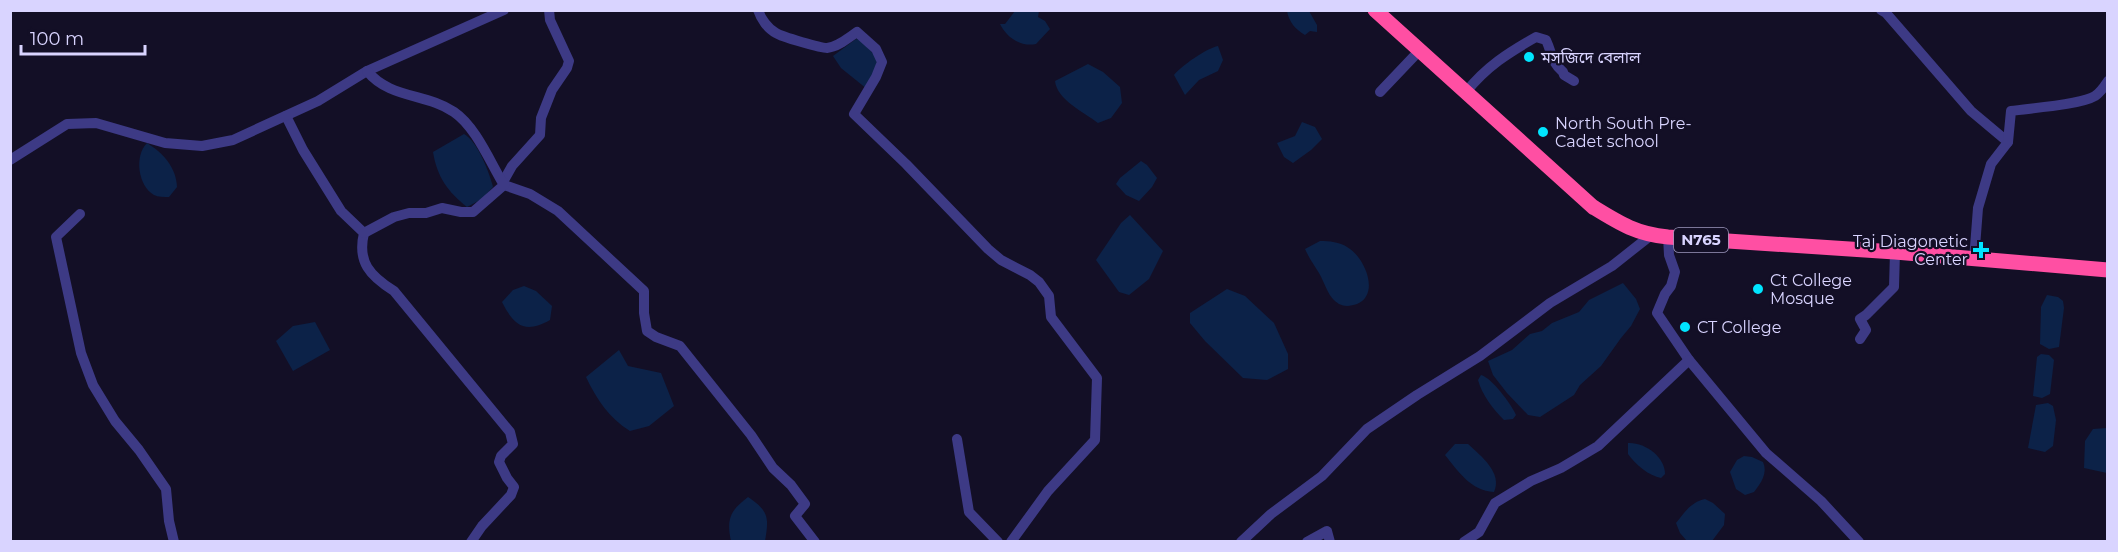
<svg xmlns="http://www.w3.org/2000/svg" width="2118" height="552" viewBox="0 0 2118 552" font-family="Montserrat,'Noto Sans Bengali',sans-serif">
<style>
.water{fill:#0c2248}
.lines{fill:none;stroke-linecap:round;stroke-linejoin:round}
.minor{stroke:#3d3a85;stroke-width:10}
.highway{stroke:#ff4fa3;stroke-width:15}
.poi-dot{fill:#00e5ff;stroke:#130f26;stroke-width:2}
.labels{text-anchor:middle;stroke-width:4.5;stroke-linejoin:round;paint-order:stroke}
.shield{fill:#130f26;stroke:#9e99be;stroke-width:1.5}
.shield-label{font-size:15px;font-weight:bold;fill:#d9d4ff}
.poi-label{font-size:16px;fill:#d9d4ff;stroke:#130f26;text-anchor:start}
</style>
<rect width="100%" height="100%" fill="#130f26"/>
<g class="water">
<path d="M1015,11H1039L1038,17L1045,21L1050,29L1036,44C1021,47 1007,38 1000,24H1005Z"/>
<path d="M1287,11H1309L1317,25V32L1310,31L1305,35C1295,29 1289,22 1287,11Z"/>
<path d="M856,39L861,40L877,58L876,74L867,89L841,68L833,56Z"/>
<path d="M1218,46L1223,60L1218,71L1199,80L1185,95L1174,75C1181,66 1207,48 1218,46Z"/>
<path d="M1088,64L1103,72L1120,87L1122,103L1111,118L1098,123C1084,112 1057,100 1055,81Z"/>
<path d="M1302,122L1315,127L1322,139L1311,150L1293,163L1284,157L1277,143L1295,136Z"/>
<path d="M464,134C478,142 489,172 493,187L482,199L467,207C448,192 437,177 433,152Z"/>
<path d="M147,143C163,153 176,167 177,187L169,197C164,197 158,197 154,195C138,186 134,156 147,143Z"/>
<path d="M1141,161L1147,165L1157,178L1152,187L1139,201L1126,195L1116,184L1120,178Z"/>
<path d="M1130,215L1163,251L1149,279L1129,295L1119,292L1096,260L1121,223Z"/>
<path d="M1320,241C1329,241 1340,242 1347,247C1364,256 1381,294 1357,304C1351,306 1345,307 1339,304C1328,298 1325,283 1319,273C1314,265 1309,258 1305,249Z"/>
<path d="M1623,283L1636,299L1640,309L1631,326L1621,338L1601,366L1580,385L1574,395L1540,417L1528,415L1507,393L1493,375L1488,361L1512,350L1530,334L1542,331L1552,323L1579,312L1589,300Z"/>
<path d="M524,286L536,291L552,306L550,320C525,334 514,326 502,302L513,290Z"/>
<path d="M1227,289L1245,296L1274,323L1288,354V369L1267,380L1243,378L1205,341L1190,323V313Z"/>
<path d="M2047,295L2058,297L2063,301L2064,308L2059,347L2049,349L2040,344L2041,307Z"/>
<path d="M315,322L330,350L293,371L276,341L293,326Z"/>
<path d="M619,350L628,366L661,373L674,406L649,426L630,431C609,418 597,400 586,377Z"/>
<path d="M2041,354L2049,355L2054,360L2050,394L2042,398L2033,396L2037,357Z"/>
<path d="M1481,375C1492,378 1511,404 1516,415L1513,419L1504,420C1493,409 1482,395 1478,380Z"/>
<path d="M2048,403L2053,406L2056,420L2053,446L2045,452L2028,448L2036,405Z"/>
<path d="M2107,428V473L2084,468L2085,441L2093,429Z"/>
<path d="M1628,443C1645,442 1665,457 1665,474L1661,478C1649,476 1635,464 1628,454Z"/>
<path d="M1455,444H1468C1481,456 1503,473 1494,492C1471,491 1458,471 1445,455Z"/>
<path d="M1744,456L1752,457L1763,462C1768,473 1761,483 1754,492L1745,495L1736,489L1730,472L1737,460Z"/>
<path d="M748,497C769,511 769,518 765,541H731C726,518 731,510 748,497Z"/>
<path d="M1705,499L1713,503L1725,514L1724,525L1712,541H1687L1680,533L1676,523C1685,512 1691,502 1705,499Z"/>
</g>
<g class="lines">
<g class="minor">
<path d="M758,10C761,19 768,29 776,33C782,37 821,48 827,48C838,47 848,38 857,32L876,49L882,62L876,77L854,114L906,164L988,249L1001,260L1030,275L1039,282L1049,296L1051,317L1097,378L1095,440L1048,491L1011,542"/>
<path d="M1881,10L1886,13L1971,111L2008,142"/>
<path d="M1380,92L1419,51"/>
<path d="M1466,92C1487,66 1508,53 1536,37L1546,40C1553,55 1550,60 1563,72L1564,75L1574,81"/>
<path d="M286,116L303,150L341,211L364,233C357,262 370,276 394,291L510,432L513,444L501,456L499,462L507,478L514,487L511,495L482,526L471,542"/>
<path d="M10,160L67,124L96,123L165,143L202,146L233,140L318,101L367,71L504,10"/>
<path d="M503,182L512,166L540,135L541,118L552,90L567,68L569,61L550,20L549,10"/>
<path d="M504,185L530,194L558,211L644,291V313L647,331L656,337L680,346L751,435L773,468L791,485L805,504L795,516L815,542"/>
<path d="M80,214L56,237L81,353L93,385L115,421L139,450L166,489L169,521L174,542"/>
<path d="M364,233L394,217L409,213H426L442,208L461,212H473L504,185C490,162 476,127 454,112C426,93 390,99 367,71"/>
<path d="M1668,237L1669,255L1675,272L1671,286L1665,294L1657,313L1689,360"/>
<path d="M1974,260L1978,208L1991,164L2008,142L2011,111C2031,108 2080,105 2095,96C2101,92 2104,87 2108,81"/>
<path d="M1860,339L1866,330L1860,319L1866,315L1894,287L1895,252"/>
<path d="M957,439L969,512L998,542"/>
<path d="M1241,542L1271,514L1322,476L1367,429L1417,395L1480,356L1550,303L1612,266L1650,236"/>
<path d="M1307,542L1327,531L1330,542"/>
<path d="M1464,542L1479,532L1495,503L1531,481L1561,468L1598,446L1689,360L1766,453L1821,501L1859,542"/>
</g>
<path class="highway" d="M1375,10L1593,207C1619,223 1636,234 1668,237L1895,252L2108,270"/>
</g>
<g class="poi-dot">
<circle cx="1529" cy="57" r="6"/>
<circle cx="1543" cy="132" r="6"/>
<path d="M1978 241h6v6h6v6h-6v6h-6v-6h-6v-6h6z"/>
<circle cx="1758" cy="289" r="6"/>
<circle cx="1685" cy="327" r="6"/>
</g>
<g class="labels">
<rect class="shield" x="1674" y="228" width="54" height="24" rx="4.5"/>
<g class="shield-label">
<text x="1701" y="245">N765</text>
</g>
<g class="poi-label">
<text x="1541" y="63">মসজিদে বেলাল</text>
<text x="1555" y="129">North South Pre-<tspan x="1555" dy="18">Cadet school</tspan></text>
<text x="1968" y="247" text-anchor="end">Taj Diagonetic<tspan x="1968" dy="18">Center</tspan></text>
<text x="1770" y="286">Ct College<tspan x="1770" dy="18">Mosque</tspan></text>
<text x="1697" y="333">CT College</text>
</g>
</g>
<rect width="2118" height="552" fill="none" stroke="#d9d4ff" stroke-width="24"/>
<path d="M21 45v9h124v-9" fill="none" stroke="#d9d4ff" stroke-width="3"/>
<text x="30" y="45" font-size="18" fill="#d9d4ff" stroke="#130f26" stroke-width="4.5" paint-order="stroke">100 m</text>
</svg>
